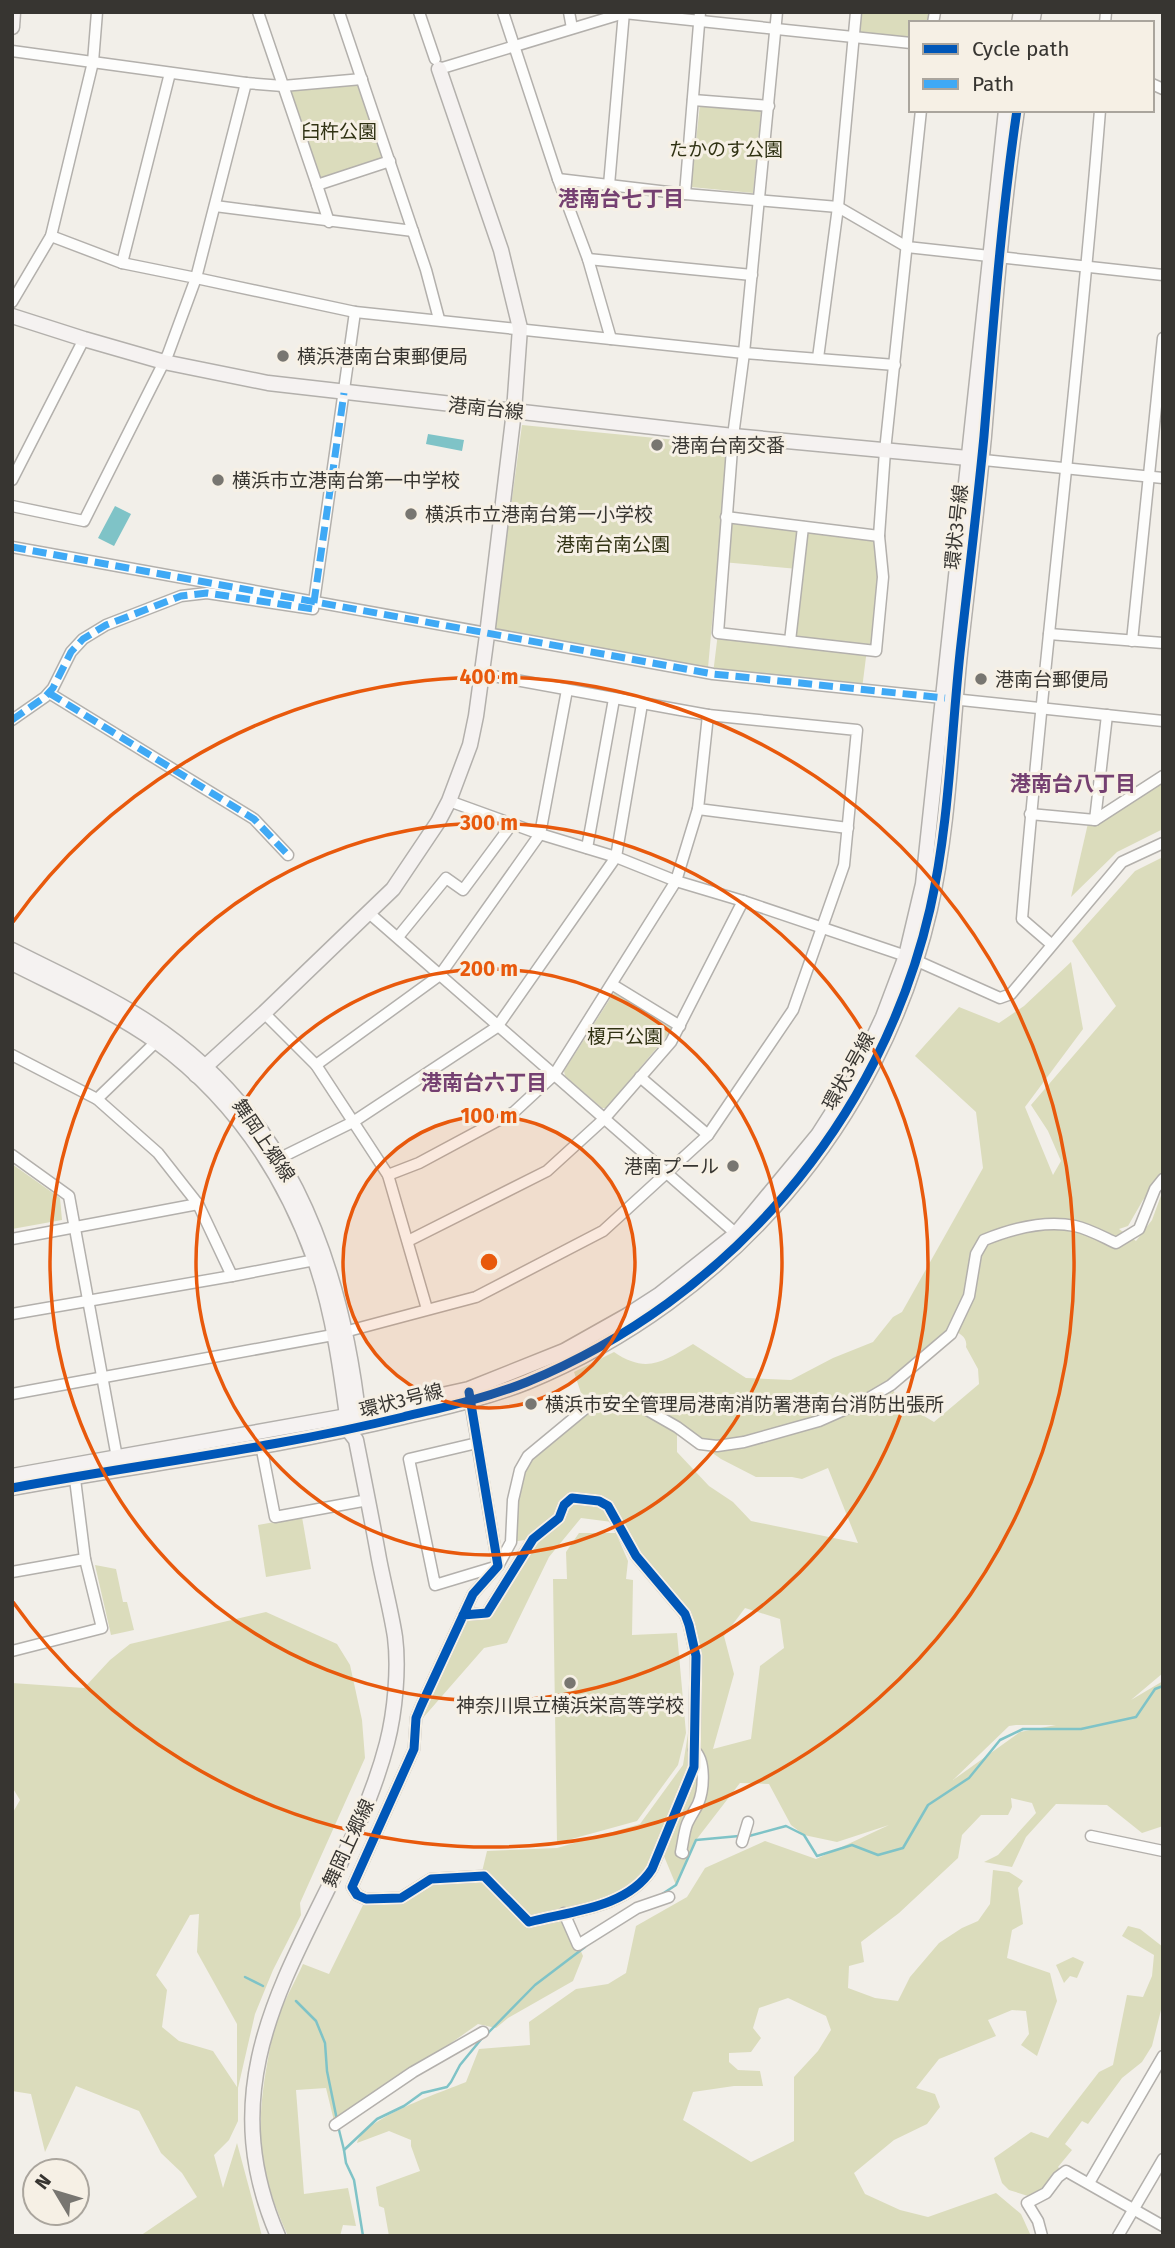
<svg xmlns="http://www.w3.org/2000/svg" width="1175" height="2248" viewBox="0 0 1175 2248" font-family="'Fira Sans','Noto Sans JP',sans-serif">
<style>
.green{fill:#dbdcbc;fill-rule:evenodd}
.water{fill:#7fc3c7}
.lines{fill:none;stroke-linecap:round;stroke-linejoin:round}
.stream{stroke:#7fc3c7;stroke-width:2.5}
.street-casing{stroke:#b3b0ac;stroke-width:13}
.secondary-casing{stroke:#b3b0ac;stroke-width:17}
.street{stroke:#fdfdfc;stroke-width:10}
.secondary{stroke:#f5f2f1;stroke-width:14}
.quiet{stroke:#3fa9f5;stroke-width:7;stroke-dasharray:14 7;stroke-linecap:butt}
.cycleway-casing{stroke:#f6f0e5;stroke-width:13}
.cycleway{stroke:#0057b8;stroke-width:9}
.ring{fill:none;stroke:#e8590c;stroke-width:3.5}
.poi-dot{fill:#787671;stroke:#f6f0e5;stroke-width:2.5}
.labels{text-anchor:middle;stroke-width:6;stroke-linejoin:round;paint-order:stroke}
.park-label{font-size:19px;fill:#303213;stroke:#f6f0e5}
.poi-label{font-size:19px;fill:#373531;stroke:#f6f0e5;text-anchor:start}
.street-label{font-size:19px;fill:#373531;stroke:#f6f0e5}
.neighbourhood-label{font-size:21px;font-weight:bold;fill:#754071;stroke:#f6f0e5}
.centre{fill:#e8590c;stroke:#f6f0e5;stroke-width:3.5}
.ring-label{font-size:21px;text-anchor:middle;font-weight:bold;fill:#e8590c;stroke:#f6f0e5;stroke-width:6;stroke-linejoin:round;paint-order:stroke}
</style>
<rect width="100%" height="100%" fill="#f2efe9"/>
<g class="green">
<path d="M856,12H935L933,23H911V43L855,37Z"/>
<path d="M362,79L390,161L317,185L283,86Z"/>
<path d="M700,104L761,111L753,193L691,187Z"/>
<path d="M522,425L728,445L708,668L494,631Z"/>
<path d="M726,517L879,536L883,577L876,650L867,649L862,689L713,674L718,633L790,640L798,569L722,562Z"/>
<path d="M1163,776V829L1117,852L1071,897L1089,819Z"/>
<path d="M1163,857V1176L1143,1200L1128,1226L1119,1229L1136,1241L1152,1220L1163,1190V1673L1131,1700L1163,1681V1826L1142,1833L1107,1805L1056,1804L1026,1837L1012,1867L984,1862L998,1855L1036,1813L1032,1803L1011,1798L1012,1807L1008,1815H981L962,1835L958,1858L899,1913L861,1942L864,1962L849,1966L848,1988L875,1998L898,2001L910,1977L939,1943L962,1928L978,1921L990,1904L993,1870L1009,1872L1023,1881L1018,1888L1023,1924L1012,1930L1007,1958L1050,1973L1057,2001L1037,2056L1021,2045L1029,2034L1026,2011L1012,2010L988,2020L996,2036L939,2059L916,2088L935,2094L940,2107L927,2124L894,2140L854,2173L865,2194L900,2210L928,2217L996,2193L1021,2214L1031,2236H389L384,2208L379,2206L376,2187L420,2171L411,2146V2140L389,2131L357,2143C364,2118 442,2092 466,2082L479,2049L530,2045L529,2022L576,1989L608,1984L626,1973L636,1926L687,1897L705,1868L765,1841L816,1859L889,1825L837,1842L804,1835L791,1825L769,1784L740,1783L696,1840L676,1885L661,1849L652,1869L618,1900L564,1913L583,1956L573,1981L508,2018L496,2028L478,2024L335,2125L326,2088L296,2090L304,2194L348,2188L356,2226L343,2225L340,2236H288C259,2172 255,2133 267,2064C270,2049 272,2032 278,2017C285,1999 295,1982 303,1964L329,1974L366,1899L401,1898L431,1879L481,1876L487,1851L557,1848L640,1824L683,1765L699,1664L686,1617L612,1522L581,1518L549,1557L507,1643L484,1648L422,1719L421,1706L464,1613H487L532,1539L511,1542L513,1500L528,1456L586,1408L574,1372L614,1352C646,1374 663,1362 693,1344L746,1378L791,1380L833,1358L873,1342L893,1317L902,1312L983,1168L976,1112L915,1056L959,1007L999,1023L1024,1006L1071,962L1083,1029L1025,1107L1053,1175L1061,1161L1048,1131L1031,1105L1116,1006L1072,941L1135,871ZM951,1329C959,1333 968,1337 966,1347L978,1369L979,1384L934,1422L899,1401L889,1382ZM677,1428L721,1459L756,1477H792L802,1479L828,1468L858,1543L751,1521L733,1502L709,1486L677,1452ZM745,1608L780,1619L784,1648L760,1666L751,1739L713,1749L734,1674L724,1636ZM1016,1725H1056L1020,1732L953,1780L1009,1726ZM788,1998L826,2016L831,2030L818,2051L794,2077V2141L751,2162L683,2120L693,2092L734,2086H763L760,2071L738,2070L729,2062V2053L751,2052L761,2038L753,2028L759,2008Z"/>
<path d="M617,992L669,1025L672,1030L606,1108H602L565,1076L564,1071L613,994Z"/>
<path d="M12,1164L60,1198L62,1220L12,1229Z"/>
<path d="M302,1517L311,1569L266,1577L258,1525Z"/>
<path d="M579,1533H616L628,1561L626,1579L633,1580L632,1635L677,1633L686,1733L678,1765L637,1821L557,1843L553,1579H567L566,1552Z"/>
<path d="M95,1565L116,1569L123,1602H127L134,1630L111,1635Z"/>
<path d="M266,1612L337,1644L350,1665L362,1720L365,1758L300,1903L301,1915L273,1970L255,2014L238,2088V2121L229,2140L214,2155L223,2188L237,2143L262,2236H140L197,2197L182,2173L161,2153L139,2111L76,2086L45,2152L31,2094L12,2091V1814L20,1800L12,1787V1683L84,1688L110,1660L130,1644ZM199,1914L197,1952L237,2024V2087L213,2051L179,2041L162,2027L167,1990L156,1975L190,1915Z"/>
<path d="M1128,1926L1140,1929L1163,1947L1162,2006L1152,2046L1142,2062L1122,2078L1088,2124L1082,2121L1065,2144L1072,2150L1058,2167L1061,2170L1047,2188L1028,2196L1009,2190L1002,2183L994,2158L1031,2132L1048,2138L1099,2072L1113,2065L1127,1995L1143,1997L1152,1976L1154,1955L1122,1936Z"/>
<path d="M1073,1957L1084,1962L1077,1978L1070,1976L1064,1983L1056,1965Z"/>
</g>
<g class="water">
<path d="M428,434L464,440L462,451L426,444Z"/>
<path d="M115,506L131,514L114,546L98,538Z"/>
</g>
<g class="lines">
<g class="stream">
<path d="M749,1836L786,1826L804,1835L817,1856L852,1845L878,1855L903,1848L928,1805L969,1778L1000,1740L1023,1729H1081L1136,1717L1155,1689L1163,1686"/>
<path d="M656,1898L676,1885L696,1840L739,1836"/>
<path d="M245,1977L263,1986"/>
<path d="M296,2001L316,2021L325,2043L327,2071L337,2120"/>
<path d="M488,2033L535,1985L585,1947"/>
<path d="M338,2126L344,2150"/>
<path d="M363,2236L354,2180L346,2163L344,2150L377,2119L404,2106L422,2093L447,2087L451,2082L460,2065L483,2037"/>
</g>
<g class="street-casing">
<g id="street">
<path d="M258,12L317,185L390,161"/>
<path d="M339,12L426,270L439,319"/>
<path d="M419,12L435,59"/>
<path d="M503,12L558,179L588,259L611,339"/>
<path d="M569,12L572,28"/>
<path d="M777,12L744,353L733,436L718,633L876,651L883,577L879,536L885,451L921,110"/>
<path d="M933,23L935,12"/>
<path d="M1105,23L1106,12"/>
<path d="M12,51L246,83"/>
<path d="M439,69L624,13L911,43"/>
<path d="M362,79L283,86L246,83L196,278L355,312L744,353L895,365"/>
<path d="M1152,84L1163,89"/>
<path d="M693,100L769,106"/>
<path d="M558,179L685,194L838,207L907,247L1163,275"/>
<path d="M317,185L329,222"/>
<path d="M609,185L624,12"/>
<path d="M685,194L700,12"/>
<path d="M215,206L413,231"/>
<path d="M588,259L752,275"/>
<path d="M122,263L170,73"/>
<path d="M12,302L51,236L93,62L97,12"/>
<path d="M818,358L838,207L856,12"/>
<path d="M974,459L1163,478"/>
<path d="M12,480L84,339"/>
<path d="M12,506L84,521L168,354L196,278L122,263L51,236"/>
<path d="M726,517L879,536"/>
<path d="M12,547L713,674L1163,721"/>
<path d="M1049,634L1163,643"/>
<path d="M790,641L803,527"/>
<path d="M1132,641L1163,338"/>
<path d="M482,674L708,715L698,809L848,828"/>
<path d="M49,693L254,819L288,855"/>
<path d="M12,720L45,697L53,688L71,652L83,639L106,625L181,596L207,593L313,609L355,312"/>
<path d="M449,801L540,834L616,857L676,881L743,901L906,956L1000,998L1011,994L1122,862L1163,843"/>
<path d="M1030,814L1095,820L1107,715"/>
<path d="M1095,820L1163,776"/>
<path d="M587,848L614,699"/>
<path d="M369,913L741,1238"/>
<path d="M398,937L446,878L463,890L512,824"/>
<path d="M1051,944L1022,919C1044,649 1079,380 1100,110"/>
<path d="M613,985L680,1026"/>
<path d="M264,1013L316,1065L388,1175L427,1309"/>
<path d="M12,1055L97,1099L158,1153L198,1204L232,1276L320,1259"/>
<path d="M316,1065L440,975L540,834L567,690"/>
<path d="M640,1077L708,1135"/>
<path d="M97,1099L160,1038"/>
<path d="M12,1155L69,1196L118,1463"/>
<path d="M280,1158L353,1122L497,1027L616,857L642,704"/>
<path d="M388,1175L419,1163L514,1112L554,1075L676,881L698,809"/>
<path d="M12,1239L198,1204"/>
<path d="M408,1241L547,1171L604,1119L671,1042L743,901"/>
<path d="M12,1314L232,1276"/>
<path d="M12,1394L333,1335L476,1297L603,1231L708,1135L793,1010L844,865L857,730L708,715"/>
<path d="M477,1443L409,1459L435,1585L498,1566L511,1542L513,1500L520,1470L528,1456L586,1408L604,1404L635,1403L677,1427L700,1444L717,1446L744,1442L819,1421L862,1402L891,1385L951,1334L969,1296L976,1254L984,1240C1011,1229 1046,1220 1075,1226C1089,1229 1103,1237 1116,1243L1139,1229L1155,1189L1163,1179"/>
<path d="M261,1445L275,1517L368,1500"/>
<path d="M12,1572L85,1559"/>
<path d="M463,1615L487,1613L533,1539L559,1518L564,1505L572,1498L599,1501L608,1506L636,1556L685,1614L689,1625L696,1656L694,1767L652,1869C627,1908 571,1911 529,1922L484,1876L431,1879L401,1898L366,1899L357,1895L352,1887L414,1749L416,1718L421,1706L473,1594L498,1566L469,1395"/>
<path d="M12,1651L102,1628L85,1559L74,1471"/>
<path d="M1091,1836L1163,1851"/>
<path d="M742,1842L748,1822"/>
<path d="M683,1853L681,1852C683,1843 684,1832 687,1824C690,1817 695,1810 698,1804C704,1790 706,1760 694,1750"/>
<path d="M564,1913L578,1945L637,1908L669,1897"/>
<path d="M335,2125L413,2072L483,2032"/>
<path d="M1089,2183L1163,2056"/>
<path d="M1042,2236L1038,2221L1027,2203L1046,2193L1058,2177L1066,2171L1163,2226"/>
<path d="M1118,2236L1163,2159"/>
</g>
</g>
<g class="secondary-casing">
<g id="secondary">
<path d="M1019,23L1021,12"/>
<path d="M1032,23L1034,12"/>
<path d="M12,27L13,12"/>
<path d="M12,316L84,339L164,362L268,383L733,436L968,458"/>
<path d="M12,950C53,971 96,990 135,1014C284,1104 341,1256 359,1421"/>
<path d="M12,963C61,988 112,1010 157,1042C232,1097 283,1172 314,1258C333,1309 342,1377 349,1431L356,1440C364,1480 372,1520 379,1559C384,1585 391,1611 395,1637C399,1668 395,1712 387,1743C342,1917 193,2041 278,2236"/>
<path d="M196,1075L264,1013L393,889L438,822L449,801L470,745L476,716L487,635L514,411L520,328L501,250L439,69"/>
<path d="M12,1476L347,1416L469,1389L564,1351L628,1315L659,1295L736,1234L818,1135L855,1077L883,1017L906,956L923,884L1006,110"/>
<path d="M12,1488C142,1464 275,1448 403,1417C445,1407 487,1398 527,1382C728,1299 881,1122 930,909C949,826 951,738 960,653C968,581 977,509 984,436C993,328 1001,218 1017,110"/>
</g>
</g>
<use href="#street" class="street"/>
<use href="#secondary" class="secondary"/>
<g class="quiet">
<path d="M12,547L713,674L945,698"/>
<path d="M49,693L254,819L288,855"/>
<path d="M12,720L45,697L53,688L71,652L83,639L106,625L181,596L207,593L313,609L344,393"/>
</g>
<g class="cycleway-casing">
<g id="cycleway">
<path d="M12,1488C142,1464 275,1448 403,1417C445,1407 487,1398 527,1382C728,1299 881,1122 930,909C949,826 951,738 960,653C968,581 977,509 984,436C993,328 1001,218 1017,110"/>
<path d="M463,1615L487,1613L533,1539L559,1518L564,1505L572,1498L599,1501L608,1506L636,1556L685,1614L689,1625L696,1656L694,1767L652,1869C627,1908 571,1911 529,1922L484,1876L431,1879L401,1898L366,1899L357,1895L352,1887L414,1749L416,1718L421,1706L473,1594L498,1566L469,1392"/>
</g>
</g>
<use href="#cycleway" class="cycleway"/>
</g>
<circle cx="489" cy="1262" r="146" fill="#e8590c" fill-opacity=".12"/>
<g class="ring">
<circle cx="489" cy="1262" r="146"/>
<circle cx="489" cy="1262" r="293"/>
<circle cx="489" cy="1262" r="439"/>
<path d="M13 922A585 585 0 1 1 13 1602"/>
</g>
<g class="poi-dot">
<circle cx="283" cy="356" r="7"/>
<circle cx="657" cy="445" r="7"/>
<circle cx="218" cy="480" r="7"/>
<circle cx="411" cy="514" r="7"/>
<circle cx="981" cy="679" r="7"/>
<circle cx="733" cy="1166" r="7"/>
<circle cx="531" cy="1404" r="7"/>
<circle cx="570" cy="1683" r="7"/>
</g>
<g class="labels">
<g class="park-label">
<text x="339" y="138">臼杵公園</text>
<text x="726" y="156">たかのす公園</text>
<text x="613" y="551">港南台南公園</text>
<text x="625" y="1043">榎戸公園</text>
</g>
<g class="poi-label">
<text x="297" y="363">横浜港南台東郵便局</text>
<text x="671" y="452">港南台南交番</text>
<text x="232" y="487">横浜市立港南台第一中学校</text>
<text x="425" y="521">横浜市立港南台第一小学校</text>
<text x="995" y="686">港南台郵便局</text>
<text x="719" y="1173" text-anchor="end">港南プール</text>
<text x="545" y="1411">横浜市安全管理局港南消防署港南台消防出張所</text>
<text x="570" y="1712" text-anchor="middle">神奈川県立横浜栄高等学校</text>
</g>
<g class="street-label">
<text transform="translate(486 408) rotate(6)" y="7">港南台線</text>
<text transform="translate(956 527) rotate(-84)" y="7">環状3号線</text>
<text transform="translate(848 1071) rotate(-61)" y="7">環状3号線</text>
<text transform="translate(264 1140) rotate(56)" y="7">舞岡上郷線</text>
<text transform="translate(401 1400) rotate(-14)" y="7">環状3号線</text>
<text transform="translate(348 1843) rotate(-65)" y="7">舞岡上郷線</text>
</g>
<g class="neighbourhood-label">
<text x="621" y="206">港南台七丁目</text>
<text x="1073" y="791">港南台八丁目</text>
<text x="484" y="1090">港南台六丁目</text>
</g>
</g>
<circle cx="489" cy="1262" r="10" class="centre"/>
<g class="ring-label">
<text x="489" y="684">400 m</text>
<text x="489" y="830">300 m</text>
<text x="489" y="976">200 m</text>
<text x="489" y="1123">100 m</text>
</g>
<rect width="1175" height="2248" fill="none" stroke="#373531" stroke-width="28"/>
<rect x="909" y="21" width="245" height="91" fill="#f6f0e5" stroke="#aaa59d" stroke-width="2"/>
<rect x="923" y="44" width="35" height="10" fill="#0057b8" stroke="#aaa59d" stroke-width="2"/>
<text x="972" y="56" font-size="21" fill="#373531">Cycle path</text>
<rect x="923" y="79" width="35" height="10" fill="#3fa9f5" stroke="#aaa59d" stroke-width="2"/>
<text x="972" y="91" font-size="21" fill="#373531">Path</text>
<g transform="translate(56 2192) rotate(308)"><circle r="33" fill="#f6f0e5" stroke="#aaa59d" stroke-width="2"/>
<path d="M0-5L12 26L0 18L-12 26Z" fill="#787671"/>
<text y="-10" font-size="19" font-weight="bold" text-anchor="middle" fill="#373531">N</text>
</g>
</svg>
